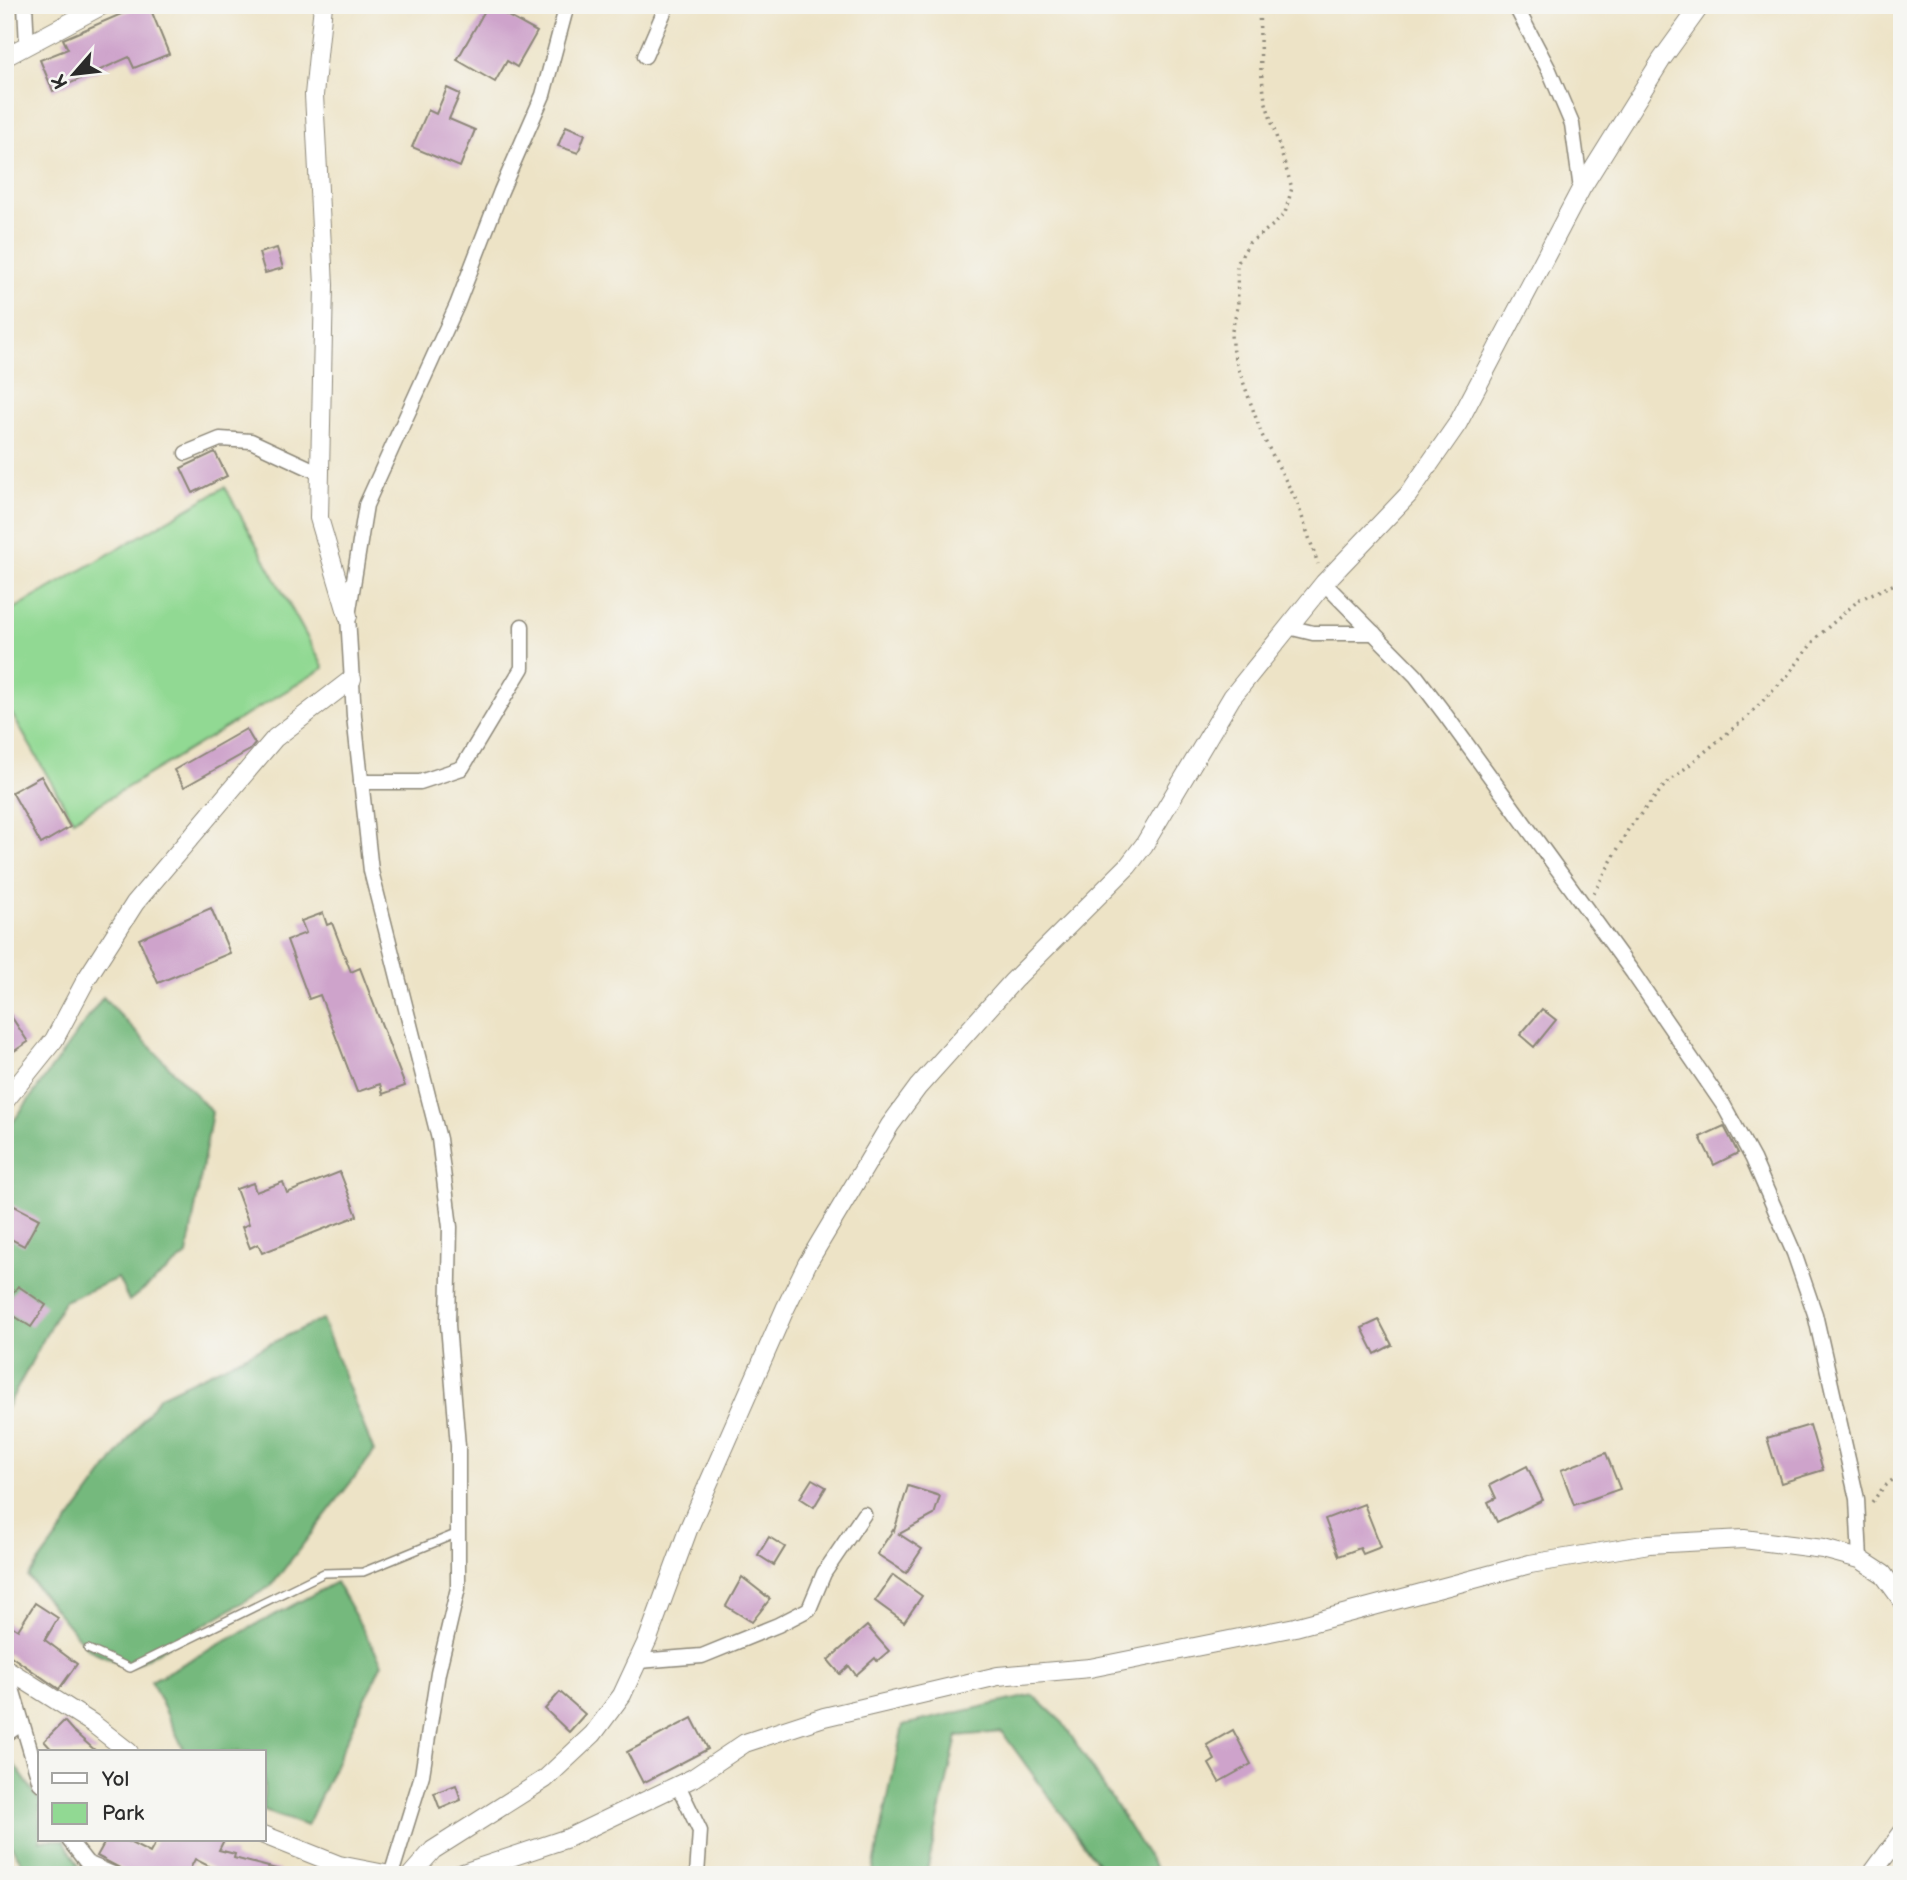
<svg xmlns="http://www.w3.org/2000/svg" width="1907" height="1880" viewBox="0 0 1907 1880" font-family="'Balsamiq Sans',sans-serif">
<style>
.green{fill:#91d993;stroke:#5e825f;stroke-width:2}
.forest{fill:#74b97d;stroke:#507254;stroke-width:2}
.building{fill:#cea3cb}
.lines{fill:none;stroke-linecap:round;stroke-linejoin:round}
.service-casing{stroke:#8c8778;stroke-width:10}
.minor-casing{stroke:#8c8778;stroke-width:17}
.tertiary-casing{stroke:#8c8778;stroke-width:20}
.path{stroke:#8c8778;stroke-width:3.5;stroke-dasharray:2 5;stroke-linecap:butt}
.service{stroke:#fff;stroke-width:7}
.minor{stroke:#fff;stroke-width:14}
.tertiary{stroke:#fff;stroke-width:18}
</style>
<rect width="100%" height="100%" fill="#f6f6f2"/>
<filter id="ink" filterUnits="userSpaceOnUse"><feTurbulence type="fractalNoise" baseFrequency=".0143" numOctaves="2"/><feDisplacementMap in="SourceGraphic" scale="14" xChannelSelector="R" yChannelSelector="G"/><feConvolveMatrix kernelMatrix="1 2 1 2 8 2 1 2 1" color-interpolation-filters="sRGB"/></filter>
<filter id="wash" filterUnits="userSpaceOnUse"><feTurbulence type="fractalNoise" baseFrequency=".00686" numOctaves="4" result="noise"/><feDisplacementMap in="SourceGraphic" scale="28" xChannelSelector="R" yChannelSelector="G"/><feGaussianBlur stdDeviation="1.57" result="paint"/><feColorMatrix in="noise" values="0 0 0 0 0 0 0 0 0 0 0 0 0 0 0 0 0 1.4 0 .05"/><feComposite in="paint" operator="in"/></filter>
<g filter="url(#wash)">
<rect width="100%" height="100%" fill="#ede3c6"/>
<path class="green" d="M225,487L324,668L73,820L5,702V614Z"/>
<g class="forest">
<path d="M103,997L212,1112L187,1255L129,1301L118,1278L64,1301L5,1411V1133Z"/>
<path d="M322,1319L374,1452L271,1586L130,1668L88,1649L28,1577L160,1396Z"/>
<path d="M336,1582L382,1663L307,1826L264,1811V1752H185L151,1681Z"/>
<path d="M1033,1695L1063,1723L1160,1875H1106L1002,1732L957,1736L926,1875H872L903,1725Z"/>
<path d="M7,1754L40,1801V1840H64L81,1870L91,1875H30L5,1836V1758Z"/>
</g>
<g id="blocks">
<g class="building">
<path d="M142,5H149L169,54L134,68L129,57L53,91L40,60L68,49L63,39Z"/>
<path d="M488,5L537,32L517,67L507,61L495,82L457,60Z"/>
<path d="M447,88L460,94L449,119L475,130L460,167L412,147L428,110L436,114Z"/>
<path d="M566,126L585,134L578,153L558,146Z"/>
<path d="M277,248L283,268L265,273L259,253Z"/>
<path d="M215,452L227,476L193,493L181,468Z"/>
<path d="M246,729L255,744L250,750L184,787L174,770Z"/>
<path d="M41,776L70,827L41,844L12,792Z"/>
<path d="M211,908L230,953L158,983L139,939Z"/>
<path d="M323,913L327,925L332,923L351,972L360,968L405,1086L383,1094L380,1084L357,1092L320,995L309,999L287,940L306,933L301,921Z"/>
<path d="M5,1007L28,1042L5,1057Z"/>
<path d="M1542,1009L1556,1020L1534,1047L1520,1035Z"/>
<path d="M1724,1126L1738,1153L1714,1165L1700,1137Z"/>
<path d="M340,1172L357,1216L262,1253L258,1244L250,1248L242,1227L249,1224L236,1189L253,1183L256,1192L283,1182L287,1193Z"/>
<path d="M5,1201L39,1219L24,1246L5,1236Z"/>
<path d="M18,1286L46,1305L31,1327L5,1310V1304Z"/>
<path d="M1379,1320L1392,1345L1375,1354L1362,1328Z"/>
<path d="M1810,1425L1823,1470L1781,1483L1767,1438Z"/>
<path d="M1606,1453L1620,1489L1574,1505L1561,1470Z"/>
<path d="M1527,1466L1543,1500L1497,1522L1488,1502L1496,1498L1490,1485Z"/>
<path d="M812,1479L826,1487L814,1507L800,1498Z"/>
<path d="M908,1486L940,1496L934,1515L899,1534L922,1549L906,1573L877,1554L893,1530L894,1531Z"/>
<path d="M1364,1504L1381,1547L1363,1554L1360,1548L1339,1556L1325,1519Z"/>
<path d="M769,1537L785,1547L774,1565L758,1555Z"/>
<path d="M893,1575L922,1596L904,1622L875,1601Z"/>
<path d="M742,1577L770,1599L752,1622L726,1606Z"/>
<path d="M35,1603L58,1618L45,1640L77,1664L59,1689L5,1652V1622L18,1630Z"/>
<path d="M867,1626L889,1651L877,1661L875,1658L856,1675L849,1666L840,1674L828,1660Z"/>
<path d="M560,1692L585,1714L569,1732L545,1709Z"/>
<path d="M692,1718L708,1749L643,1783L627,1752Z"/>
<path d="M64,1721L73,1731L97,1752H54L44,1741Z"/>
<path d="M1233,1730L1251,1764L1219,1782L1209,1764L1215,1760L1207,1745Z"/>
<path d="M456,1785L461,1800L440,1809L434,1793Z"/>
<path d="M106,1840H125L150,1853L157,1840H224L219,1850L235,1854L234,1858L280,1870L279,1875H226L195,1859L187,1875H133L97,1856Z"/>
</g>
</g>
</g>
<g filter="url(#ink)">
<use href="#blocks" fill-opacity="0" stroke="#8c8778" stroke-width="2"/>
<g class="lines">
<g class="service-casing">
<path id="service" d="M88,1649L130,1668L324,1573L363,1572L458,1533"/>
</g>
<g class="minor-casing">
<g id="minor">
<path d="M25,5L27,46"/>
<path d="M1515,5L1549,70L1572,124L1581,189"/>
<path d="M645,56L667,5"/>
<path d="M186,453L220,439L251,441L320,473"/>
<path d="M1324,583L1416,676L1444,713L1633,973L1724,1106L1753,1159L1794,1253L1815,1314L1857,1499L1860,1559"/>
<path d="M1288,627L1313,633H1374"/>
<path d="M361,782H420L462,768L522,668V626"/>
<path d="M639,1661L702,1656L778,1625L809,1609L824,1573L864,1514"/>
<path d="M6,1668L40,1783"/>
<path d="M5,1735L22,1723"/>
<path d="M678,1785L700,1831L697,1875"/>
<path d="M69,1840L87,1863L115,1875"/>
<path d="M391,1875L422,1775L438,1673L458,1588V1446L448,1325L450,1227L439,1139L371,871L354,716L348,616L366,505L457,305L501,191L543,95L567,5"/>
</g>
</g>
<g class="tertiary-casing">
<g id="tertiary">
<path d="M323,5L314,95L324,285L319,518L348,616"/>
<path d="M5,57L103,5"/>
<path d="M5,1101L54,1040L87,978L135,903L275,738L352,679"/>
<path d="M5,1668L92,1723L129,1752"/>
<path d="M264,1835L339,1865L390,1875"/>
<path d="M411,1875L433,1850L545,1779L593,1734L622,1695L648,1639L688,1530L785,1309L807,1264L890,1125L918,1087L1013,981L1128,866L1144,845L1232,697L1324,583L1408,495L1458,423L1581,189L1662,59L1701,5"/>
<path d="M457,1875L568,1838L693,1778L745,1743L824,1717L998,1676L1090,1668L1295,1627L1530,1564L1649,1544L1744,1539L1823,1549L1860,1559L1883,1574L1902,1600"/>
<path d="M1871,1875L1902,1833"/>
</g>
</g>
<g class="path">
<path d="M1259,5L1261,70L1265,100L1292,188L1285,213L1276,223L1249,243L1237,264L1238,304L1231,335L1233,353L1262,435L1297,502L1318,564"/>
<path d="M1594,893L1629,828L1665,785L1748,716L1789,674L1816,638L1860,599L1902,581"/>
<path d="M1872,1502L1883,1488L1902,1472"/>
</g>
<use href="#service" class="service"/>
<use href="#minor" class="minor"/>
<use href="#tertiary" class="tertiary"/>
</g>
</g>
<rect width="1907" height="1880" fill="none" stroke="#f6f6f2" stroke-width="28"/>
<rect x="38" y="1750" width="228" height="91" fill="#f6f6f2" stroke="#a5a5a2" stroke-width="2"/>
<rect x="52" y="1773" width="35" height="10" fill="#ffffff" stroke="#a5a5a2" stroke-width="2"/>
<text x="102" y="1786" font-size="21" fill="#2b2b2b">Yol</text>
<rect x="52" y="1803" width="35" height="21" fill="#91d993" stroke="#a5a5a2" stroke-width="2"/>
<text x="102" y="1820" font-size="21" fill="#2b2b2b">Park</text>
<g transform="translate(74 74) rotate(242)" stroke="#f6f6f2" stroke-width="5" paint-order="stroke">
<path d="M0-5L12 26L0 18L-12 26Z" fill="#2b2b2b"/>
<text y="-10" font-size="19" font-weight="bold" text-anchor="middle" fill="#2b2b2b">K</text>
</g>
</svg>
